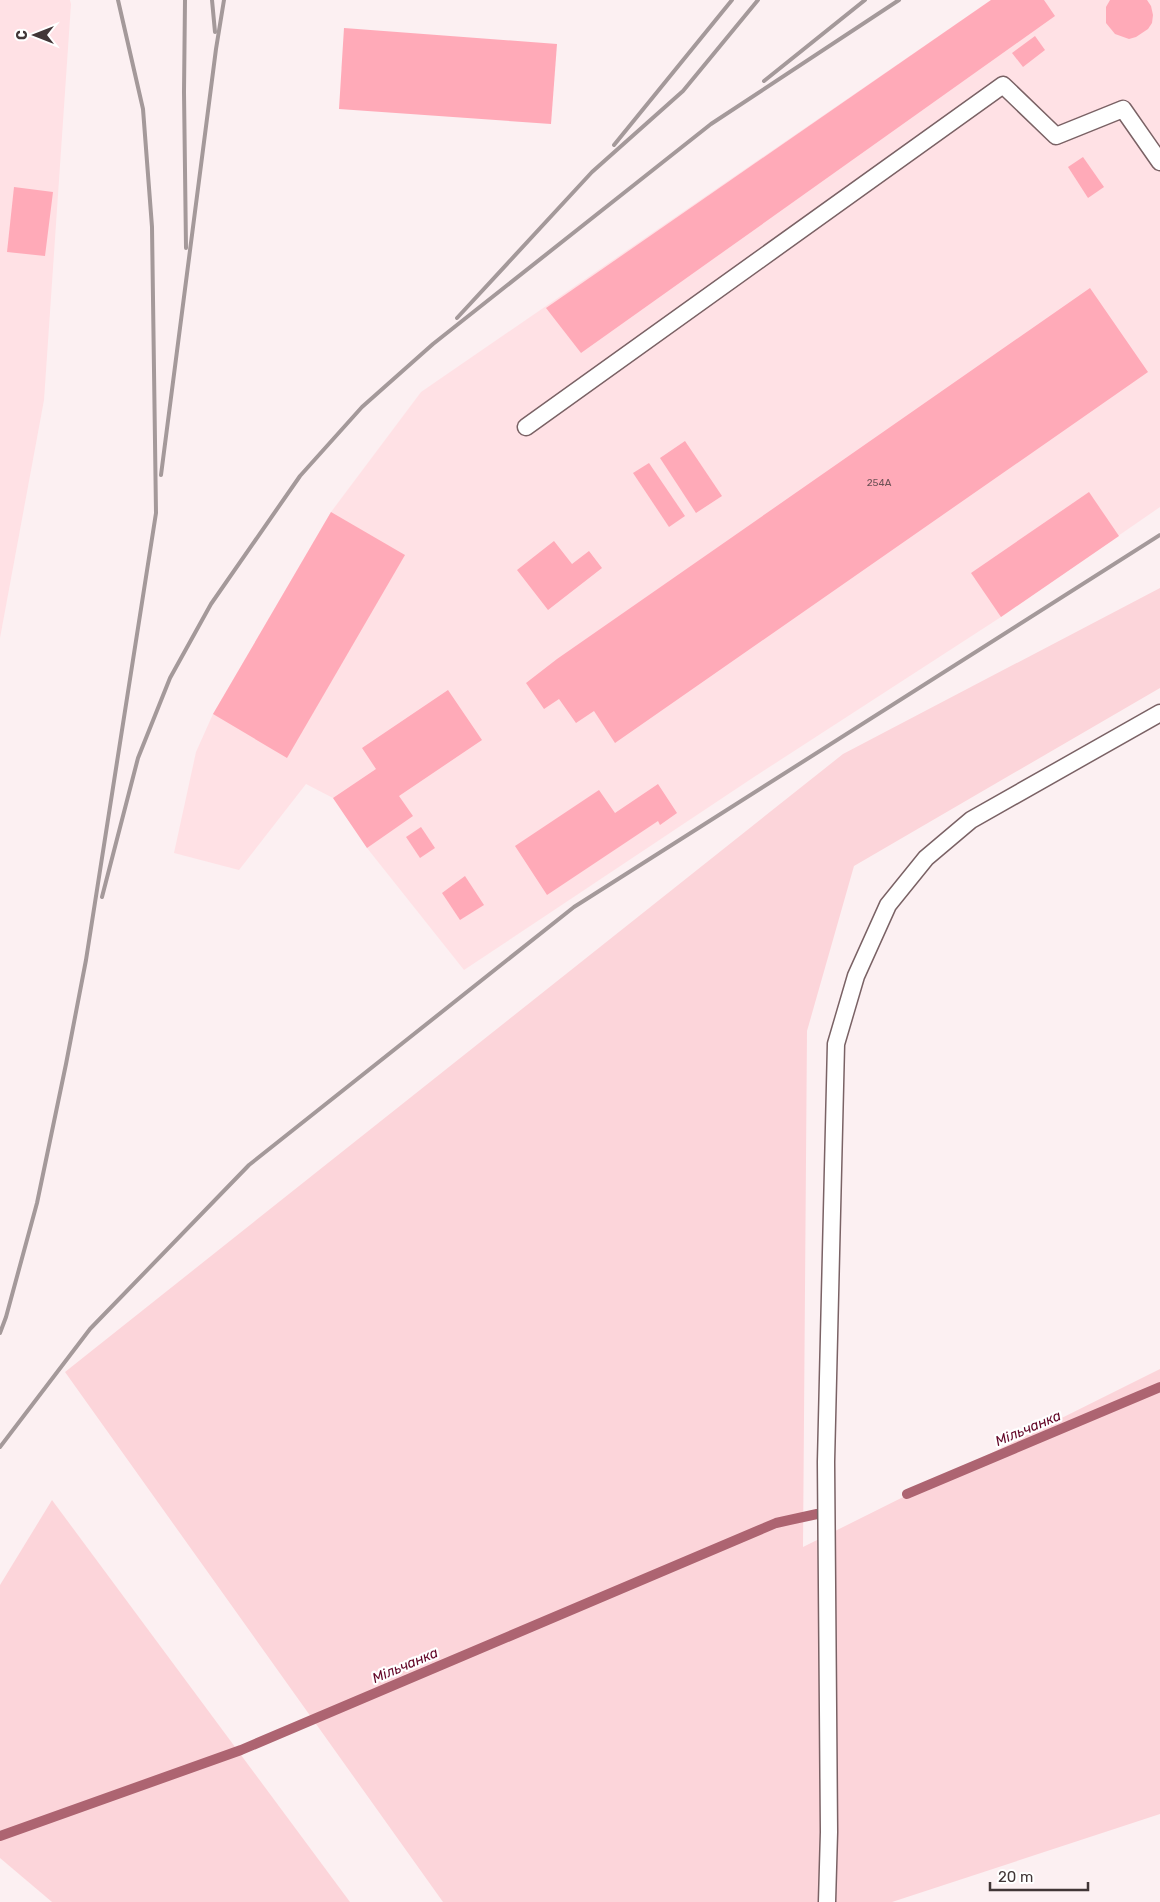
<svg xmlns="http://www.w3.org/2000/svg" width="1160" height="1902" viewBox="0 0 1160 1902" font-family="Rubik,sans-serif">
<style>
.built{fill:#ffe1e5}
.green{fill:#fcd5da}
.lines{fill:none;stroke-linecap:round;stroke-linejoin:round}
.stream{stroke:#ad6471;stroke-width:10}
.building{fill:#ffaab8}
.service-casing{stroke:#7a6265;stroke-width:19}
.service{stroke:#fff;stroke-width:16}
.rail{stroke:#a4999a;stroke-width:4}
.labels{text-anchor:middle;stroke-width:4.5;stroke-linejoin:round;paint-order:stroke}
.number-label{font-size:10px;fill:#705357}
.water-label{font-size:14px;font-style:italic;fill:#630627;stroke:#fff}
</style>
<rect width="100%" height="100%" fill="#fcf0f2"/>
<g class="built">
<path d="M0,0H70L71,4L44,400L0,638Z"/>
<path d="M991,0H1160V507L1001,617L754,777L464,970L367,848L333,798L306,784L239,870L174,853L196,752L213,714L331,512L421,392Z"/>
</g>
<g class="green">
<path d="M1160,588V688L854,866L807,1031L803,1547L1160,1369V1814L892,1902H443L65,1372L843,754Z"/>
<path d="M52,1500L350,1902H52L0,1858V1585Z"/>
</g>
<g class="lines">
<g class="stream">
<path d="M907,1494L1160,1387"/>
<path d="M0,1836L241,1750L776,1523L817,1514"/>
</g>
</g>
<g class="building">
<path d="M991,0H1044L1055,16L581,353L546,308Z"/>
<path d="M1110,0H1147L1151,6L1153,15L1152,23L1148,29L1136,37L1129,39L1115,34L1106,23V7Z"/>
<path d="M344,28L557,44L551,124L339,109Z"/>
<path d="M1035,36L1045,50L1023,67L1012,53Z"/>
<path d="M1083,157L1104,187L1088,198L1068,167Z"/>
<path d="M14,187L53,192L45,256L7,252Z"/>
<path d="M1090,288L1148,372L615,743L594,711L576,723L559,699L544,709L526,683L557,659Z"/>
<path d="M685,441L722,496L696,513L660,458Z"/>
<path d="M649,463L685,516L669,527L633,473Z"/>
<path d="M1089,492L1119,536L1001,617L971,573Z"/>
<path d="M331,512L405,555L287,758L213,714Z"/>
<path d="M554,541L572,564L589,551L602,568L548,610L517,570Z"/>
<path d="M448,690L482,740L399,796L413,816L367,848L333,798L376,769L362,748Z"/>
<path d="M658,784L677,813L660,825L658,821L547,895L515,846L599,790L615,813Z"/>
<path d="M421,827L435,848L420,858L406,837Z"/>
<path d="M465,876L484,905L460,920L442,893Z"/>
</g>
<g class="lines">
<g class="service-casing">
<g id="service">
<path d="M526,427L1003,85L1056,136L1123,109L1160,162"/>
<path d="M827,1902L829,1832L826,1462L836,1044L856,976L888,905L926,858L971,820L1160,713"/>
</g>
</g>
<use href="#service" class="service"/>
<g class="rail">
<path d="M185,0L184,92L186,248"/>
<path d="M212,0L215,32"/>
<path d="M764,81L865,0"/>
<path d="M614,145L732,0"/>
<path d="M457,318L592,172L683,91L758,0"/>
<path d="M161,475L216,49L224,0"/>
<path d="M102,897L138,758L170,678L211,604L300,476L362,407L433,344L711,124L899,0"/>
<path d="M0,1333L6,1317L37,1203L66,1064L86,960L156,513L152,227L143,109L118,0"/>
<path d="M0,1447L90,1329L249,1165L574,907L1160,535"/>
</g>
</g>
<g class="labels">
<g class="number-label">
<text x="879" y="486">254А</text>
</g>
<g class="water-label">
<text transform="translate(1028 1428) rotate(-23)" y="5">Мільчанка</text>
<text transform="translate(405 1665) rotate(-23)" y="5">Мільчанка</text>
</g>
</g>
<g transform="translate(35 35) rotate(270)" stroke="#ffffff" stroke-width="4" paint-order="stroke">
<path d="M0-4L9 19L0 12L-9 19Z" fill="#413637"/>
<text y="-8" font-size="14" font-weight="bold" text-anchor="middle" fill="#413637">С</text>
</g>
<path d="M990 1882v8h98v-8" fill="none" stroke="#413637" stroke-width="2.5"/>
<text x="998" y="1882" font-size="15" fill="#413637" stroke="#ffffff" stroke-width="4" paint-order="stroke">20 m</text>
</svg>
